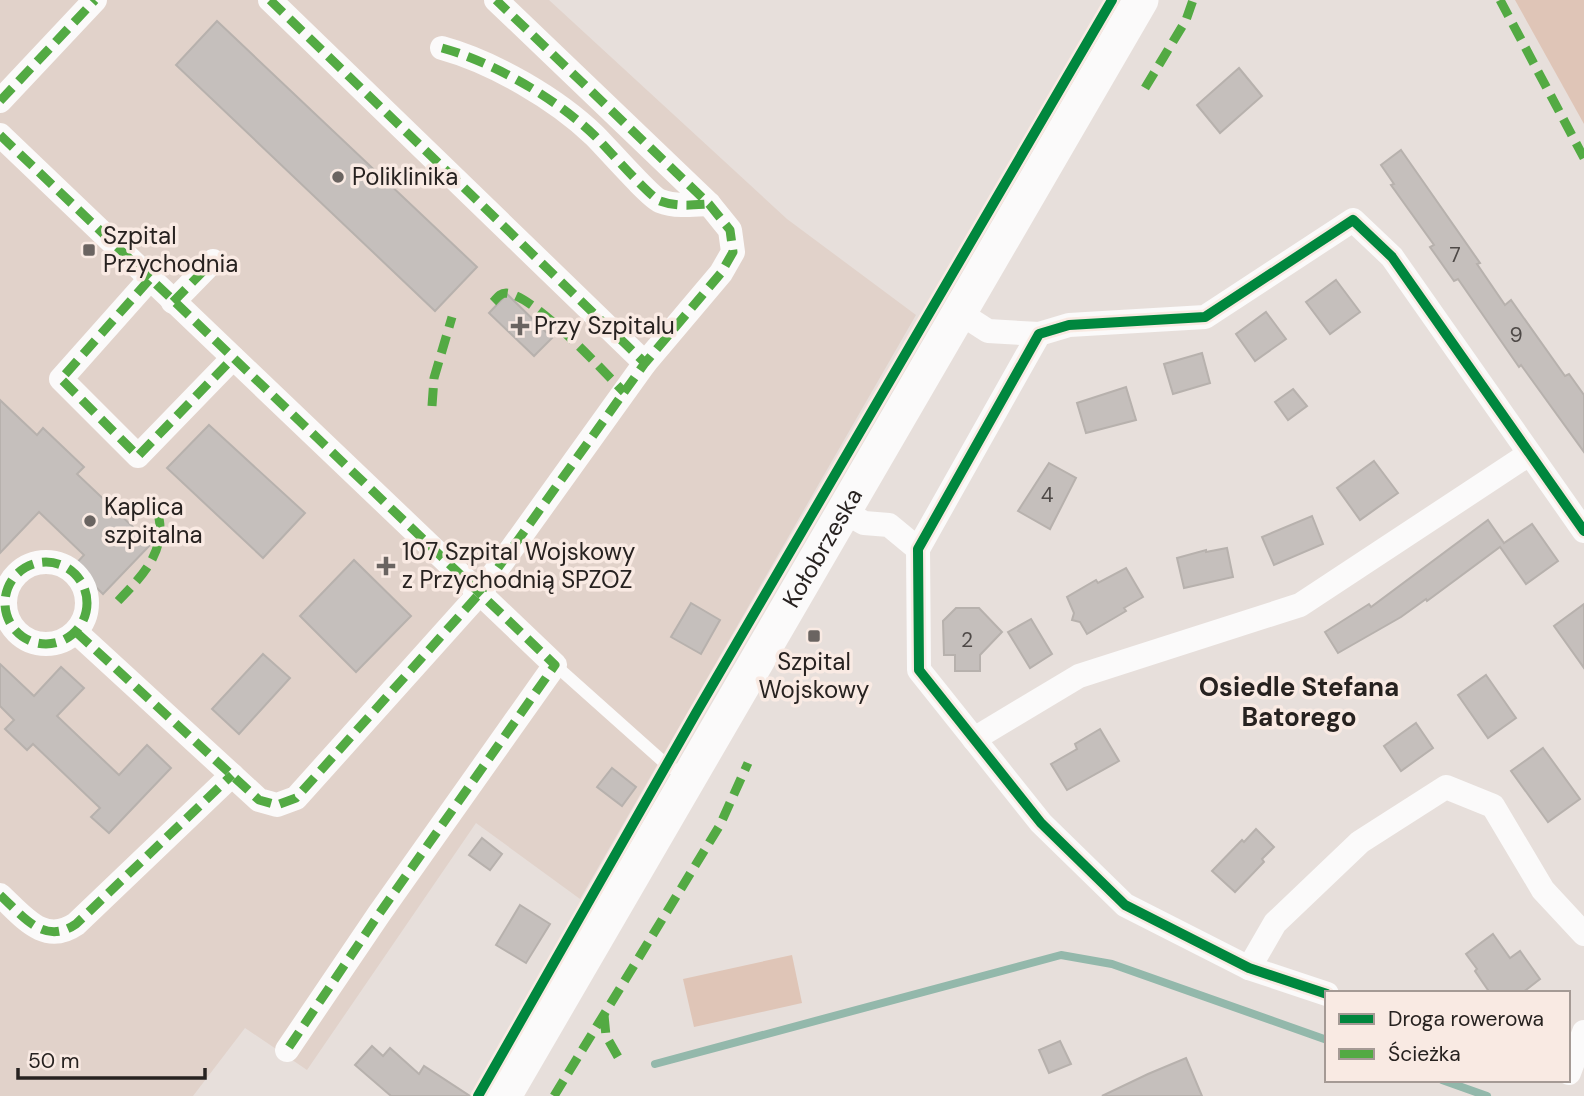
<svg xmlns="http://www.w3.org/2000/svg" width="1584" height="1096" viewBox="0 0 1584 1096" font-family="'DM Sans',sans-serif">
<style>
.built{fill:#e1d2ca}
.green{fill:#dfc5b7}
.lines{fill:none;stroke-linecap:round;stroke-linejoin:round}
.stream{stroke:#93b8ab;stroke-width:8}
.building{fill:#c5bfbc;stroke:#b7b1ad;stroke-width:2}
.lane{stroke:#fbfafa;stroke-width:12}
.street{stroke:#fbfafa;stroke-width:24}
.secondary{stroke:#fbfafa;stroke-width:35}
.quiet{stroke:#53aa43;stroke-width:9;stroke-dasharray:18 9;stroke-linecap:butt}
.cycleway-casing{stroke:#f9eae3;stroke-width:15}
.cycleway{stroke:#00873e;stroke-width:10}
.poi-dot{fill:#6a6461;stroke:#f9eae3;stroke-width:2.5}
.labels{text-anchor:middle;stroke-width:7;stroke-linejoin:round;paint-order:stroke}
.number-label{font-size:21px;fill:#4e4947}
.poi-label{font-size:24px;fill:#272220;stroke:#f9eae3;text-anchor:start}
.street-label{font-size:24px;fill:#272220;stroke:#f9eae3}
.neighbourhood-label{font-size:26px;font-weight:bold;fill:#272220;stroke:#f9eae3}
</style>
<rect width="100%" height="100%" fill="#e7dfdb"/>
<path class="built" d="M0,0H549L787,219L916,315L580,899L476,823L307,1070L245,1028L193,1096H0Z"/>
<g class="green">
<path d="M1515,0H1584V124Z"/>
<path d="M792,955L802,1003L694,1027L683,979Z"/>
</g>
<g class="lines">
<g class="stream">
<path d="M655,1064L1061,955L1112,964L1327,1040"/>
<path d="M1442,1080L1487,1096"/>
</g>
</g>
<g class="building">
<path d="M217,21L477,267L435,311L176,65Z"/>
<path d="M1239,68L1262,96L1220,133L1197,105Z"/>
<path d="M1401,150L1480,263L1477,264L1505,305L1511,300L1565,376L1569,374L1584,395V452L1521,365L1519,367L1458,279L1454,281L1430,247L1434,245L1391,185L1394,184L1381,165Z"/>
<path d="M1336,280L1360,312L1330,334L1306,302Z"/>
<path d="M507,294L552,338L534,356L489,313Z"/>
<path d="M1266,312L1286,339L1255,361L1236,334Z"/>
<path d="M1202,353L1210,383L1173,394L1164,364Z"/>
<path d="M1126,387L1136,420L1086,433L1077,403Z"/>
<path d="M1293,389L1307,406L1288,420L1275,402Z"/>
<path d="M0,400L37,435L43,428L84,467L77,474L151,544L103,594L74,566L84,555L39,512L0,553Z"/>
<path d="M209,425L305,513L263,558L167,468Z"/>
<path d="M1374,461L1398,493L1360,520L1337,488Z"/>
<path d="M1049,463L1076,478L1050,529L1018,511Z"/>
<path d="M1312,516L1323,544L1274,565L1262,537Z"/>
<path d="M1488,520L1504,543L1532,524L1558,561L1526,584L1500,547L1427,601L1426,599L1401,617L1338,653L1325,632L1369,604L1371,607Z"/>
<path d="M1227,548L1233,577L1184,588L1177,558L1206,550V552Z"/>
<path d="M354,560L411,616L356,672L300,616Z"/>
<path d="M1126,568L1143,597L1124,608L1126,611L1087,634L1080,622L1072,620L1074,613L1067,597L1096,580L1098,583Z"/>
<path d="M691,603L720,620L701,654L671,637Z"/>
<path d="M1584,604V668L1554,626Z"/>
<path d="M956,608H979L1002,632L980,655V671H955V655H944L943,621Z"/>
<path d="M1031,619L1052,654L1030,668L1008,632Z"/>
<path d="M263,654L290,678L239,734L212,709Z"/>
<path d="M0,664L34,696L61,667L84,688L57,716L119,775L147,745L171,768L109,833L91,817L100,808L33,744L27,750L5,729L14,720L0,706Z"/>
<path d="M1486,675L1516,718L1488,738L1458,695Z"/>
<path d="M1416,723L1433,748L1401,771L1384,746Z"/>
<path d="M1100,729L1119,761L1067,790L1051,764L1077,749L1075,744Z"/>
<path d="M1543,748L1580,799L1548,822L1511,771Z"/>
<path d="M612,768L636,787L622,806L597,787Z"/>
<path d="M1256,829L1274,847L1262,859L1264,862L1235,892L1212,871L1242,840L1244,842Z"/>
<path d="M482,838L502,854L490,870L469,855Z"/>
<path d="M520,905L550,924L526,963L496,945Z"/>
<path d="M1493,934L1510,958L1520,951L1540,979L1522,993H1490L1475,971L1477,969L1466,954Z"/>
<path d="M1060,1041L1071,1064L1049,1073L1039,1050Z"/>
<path d="M372,1046L383,1056L390,1048L419,1074L424,1066L470,1096H391L355,1065Z"/>
<path d="M1186,1058L1202,1096H1102L1148,1074Z"/>
</g>
<g class="lines">
<path class="lane" d="M555,665L667,765L686,776"/>
<g class="street">
<path d="M270,0L645,363"/>
<path d="M442,48C493,62 557,99 595,136C607,148 650,197 660,201C676,207 693,205 709,204"/>
<path d="M0,101L95,0"/>
<path d="M0,135L555,665L379,914L287,1050"/>
<path d="M149,280L61,379L138,456L233,358"/>
<path d="M173,302L213,261"/>
<path d="M960,313L988,331L1039,334"/>
<path d="M843,511L864,523L889,525L918,549"/>
<circle cx="46" cy="603" r="41"/>
<path d="M76,632L259,800L277,805L296,798L480,593L645,363L721,273L733,252L730,230L709,204L496,0"/>
<path d="M974,739L1079,676L1300,605L1529,454"/>
<path d="M0,895C23,916 44,946 76,924L232,775"/>
<path d="M1249,968L1275,923L1360,842L1446,787L1493,806L1543,890L1584,934"/>
<path d="M1327,994L1249,968L1125,905L1041,823L919,670L918,549L1039,334L1069,325L1205,317L1353,220L1392,257L1584,531"/>
<path d="M1569,1073L1584,1032"/>
</g>
<path class="secondary" id="s1" d="M504,1096L1141,0"/>
<g class="quiet">
<path d="M270,0L645,363"/>
<path d="M1500,0L1584,158"/>
<path d="M442,48C493,62 557,99 595,136C607,148 650,197 660,201C676,207 693,205 709,204"/>
<path d="M1145,88L1186,20L1193,0"/>
<path d="M0,101L95,0"/>
<path d="M0,135L555,665L379,914L287,1050"/>
<path d="M149,280L61,379L138,456L233,358"/>
<path d="M173,302L213,261"/>
<path d="M493,302C497,298 500,293 506,293C534,295 603,371 624,392"/>
<path d="M432,406L434,378L452,317"/>
<circle cx="46" cy="603" r="41"/>
<path d="M118,601C144,574 169,549 157,509"/>
<path d="M76,632L259,800L277,805L296,798L480,593L645,363L721,273L733,252L730,230L709,204L496,0"/>
<path d="M0,895C23,916 44,946 76,924L232,775"/>
<path d="M604,1015L606,1036L621,1062"/>
<path d="M554,1096L720,825L748,763"/>
</g>
<g class="cycleway-casing">
<g id="cycleway">
<path d="M1327,994L1249,968L1125,905L1041,823L919,670L918,549L1039,334L1069,325L1205,317L1353,220L1392,257L1584,531"/>
<path d="M478,1096L696,713L1112,0"/>
</g>
</g>
<use href="#cycleway" class="cycleway"/>
</g>
<g class="poi-dot">
<circle cx="338" cy="177" r="7"/>
<rect x="82" y="243" width="14" height="14" rx="3.5"/>
<path d="M516.5 315.5h7v7h7v7h-7v7h-7v-7h-7v-7h7z"/>
<circle cx="90" cy="521" r="7"/>
<path d="M382.5 555.5h7v7h7v7h-7v7h-7v-7h-7v-7h7z"/>
<rect x="807" y="629" width="14" height="14" rx="3.5"/>
</g>
<g class="labels">
<g class="number-label">
<text x="1455" y="262">7</text>
<text x="1516" y="342">9</text>
<text x="1047" y="502">4</text>
<text x="967" y="647">2</text>
</g>
<g class="poi-label">
<text x="352" y="185">Poliklinika</text>
<text x="103" y="244">Szpital<tspan x="103" dy="28">Przychodnia</tspan></text>
<text x="534" y="334">Przy Szpitalu</text>
<text x="104" y="515">Kaplica<tspan x="104" dy="28">szpitalna</tspan></text>
<text x="402" y="560">107 Szpital Wojskowy<tspan x="402" dy="28">z Przychodnią SPZOZ</tspan></text>
<text x="814" y="670" text-anchor="middle">Szpital<tspan x="814" dy="28">Wojskowy</tspan></text>
</g>
<g class="street-label">
<text dy="8" stroke="none"><textPath href="#s1" startOffset="634">Kołobrzeska</textPath></text>
</g>
<g class="neighbourhood-label">
<text x="1299" y="696">Osiedle Stefana<tspan x="1299" dy="30">Batorego</tspan></text>
</g>
</g>
<rect x="1325" y="991" width="245" height="91" fill="#f9eae3" stroke="#a59a95" stroke-width="2"/>
<rect x="1339" y="1014" width="35" height="10" fill="#00873e" stroke="#a59a95" stroke-width="2"/>
<text x="1388" y="1026" font-size="21" fill="#272220">Droga rowerowa</text>
<rect x="1339" y="1049" width="35" height="10" fill="#53aa43" stroke="#a59a95" stroke-width="2"/>
<text x="1388" y="1061" font-size="21" fill="#272220">Ścieżka</text>
<path d="M18 1068v10h187v-10" fill="none" stroke="#272220" stroke-width="3.5"/>
<text x="28" y="1068" font-size="21" fill="#272220" stroke="#f9eae3" stroke-width="5" paint-order="stroke">50 m</text>
</svg>
